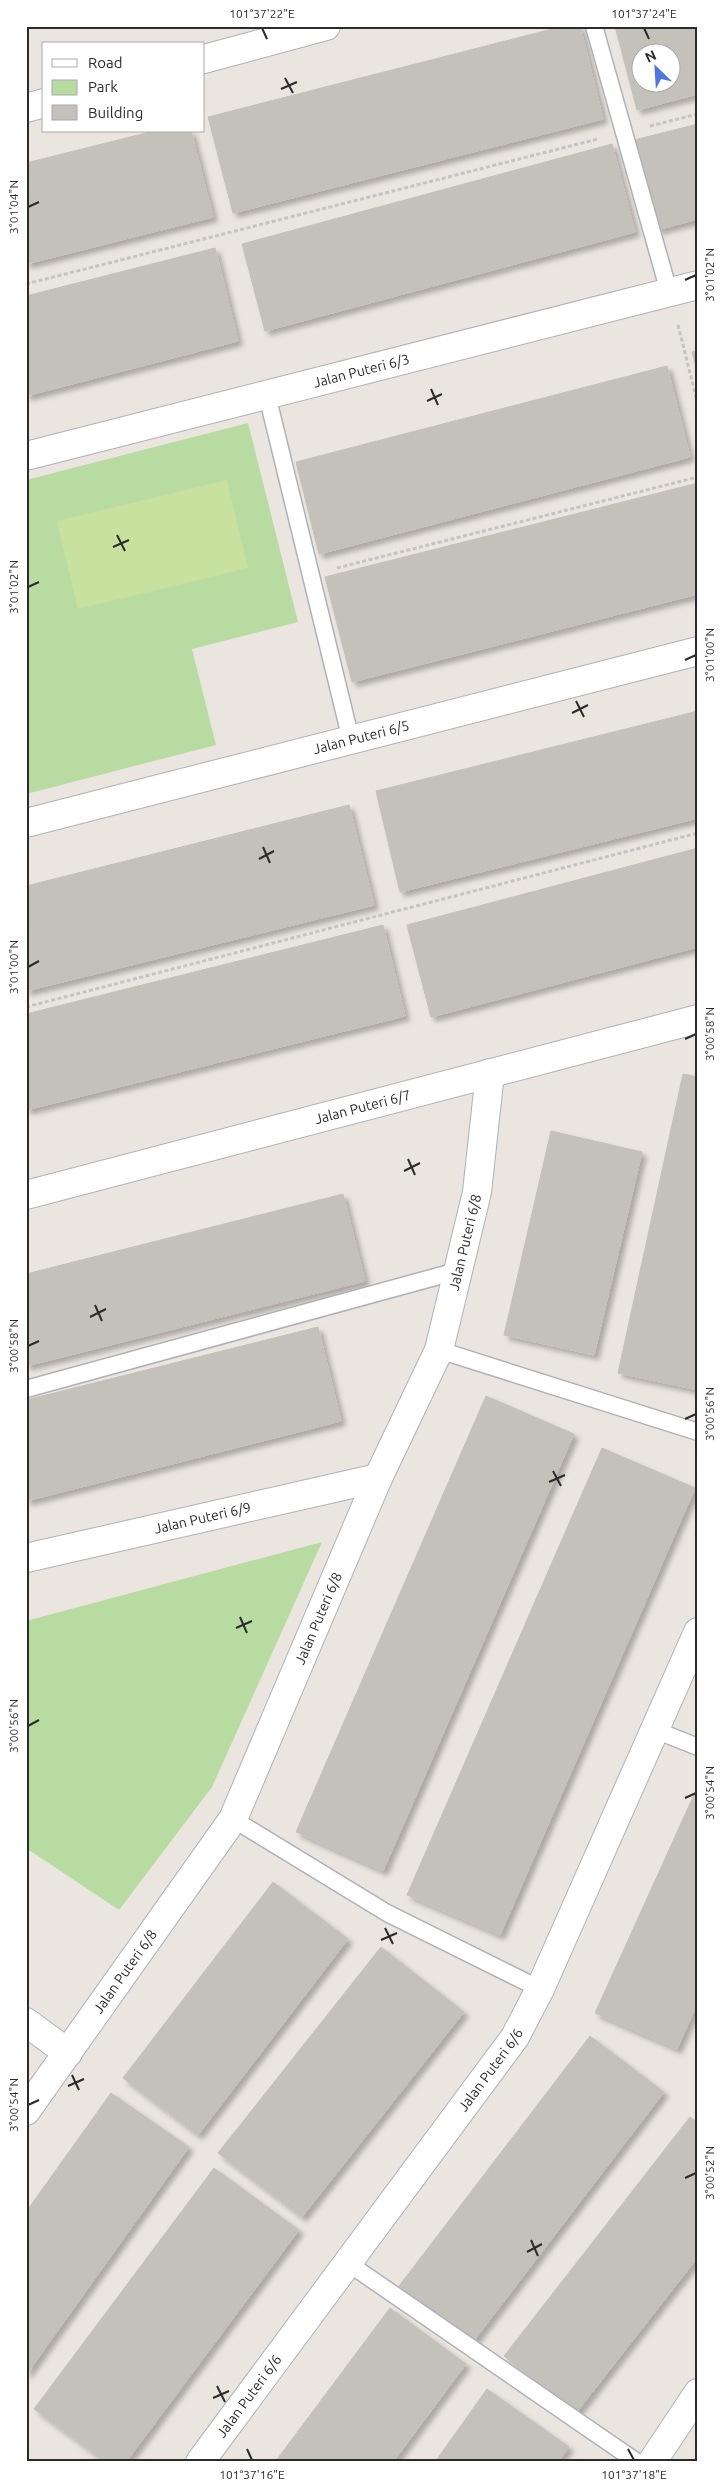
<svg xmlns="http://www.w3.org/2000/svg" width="724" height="2488" viewBox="0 0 724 2488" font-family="Ubuntu,sans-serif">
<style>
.green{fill:#b8dba2}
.pitch{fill:#c8e19f}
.building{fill:#c4c0ba;stroke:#c6c0b8;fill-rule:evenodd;filter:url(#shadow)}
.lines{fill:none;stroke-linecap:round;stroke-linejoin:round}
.service-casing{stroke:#afb1b9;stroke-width:19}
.minor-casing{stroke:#afb1b9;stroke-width:30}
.path{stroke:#c4c4c4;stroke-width:3;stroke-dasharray:4 2.5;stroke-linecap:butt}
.service{stroke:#fff;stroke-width:16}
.minor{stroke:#fff;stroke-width:28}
.ticks{fill:none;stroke:#2b2b2b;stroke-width:2}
.labels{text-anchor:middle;stroke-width:5;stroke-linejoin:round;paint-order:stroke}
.street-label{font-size:14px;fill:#2b2b2b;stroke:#fff}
.neatline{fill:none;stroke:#2b2b2b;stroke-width:2}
.ticks-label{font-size:12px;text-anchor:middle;fill:#2b2b2b}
</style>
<defs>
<filter id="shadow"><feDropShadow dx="4.5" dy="4.5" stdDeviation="2.5" flood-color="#0004"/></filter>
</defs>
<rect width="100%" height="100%" fill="#ebe5df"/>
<g class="green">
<path d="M248,423L298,622L192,649L216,745L26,794V480Z"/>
<path d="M322,1542L212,1787L119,1910L26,1848V1621Z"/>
</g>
<path class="pitch" d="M227,480L248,568L78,609L57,521Z"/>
<g class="building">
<path d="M564,26H580L603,119L233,213L208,117Z"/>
<path d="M615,26H698V94L637,110ZM642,52H672V82H642Z"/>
<path d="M698,124V219L657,230L634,140Z"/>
<path d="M154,131H191L213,217L26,264V163Z"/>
<path d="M612,144L635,232L265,331L242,244Z"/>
<path d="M215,248L238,341L26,396V296Z"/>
<path d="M698,351V374L692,352Z"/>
<path d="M667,366L690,457L319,554L296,462Z"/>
<path d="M698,483V594L352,682L325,577Z"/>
<path d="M698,711V818L400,892L376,791Z"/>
<path d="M349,805L374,905L26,991V886Z"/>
<path d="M698,848V947L431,1017L407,925Z"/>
<path d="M383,925L405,1016L26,1110V1014Z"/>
<path d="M683,1074L698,1077V1390L618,1373Z"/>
<path d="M551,1131L642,1152L594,1355L504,1335Z"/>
<path d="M343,1194L365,1281L26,1366V1274Z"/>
<path d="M318,1327L341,1421L26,1501V1400Z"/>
<path d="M486,1396L574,1434L383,1871L296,1832Z"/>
<path d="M602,1448L695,1488L500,1935L407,1895Z"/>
<path d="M698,1786V2002L677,2049L595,2013Z"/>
<path d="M273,1882L348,1939L198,2135L123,2078Z"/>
<path d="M381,1947L464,2012L302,2217L218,2153Z"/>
<path d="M590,2036L664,2092L473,2342L399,2286Z"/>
<path d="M111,2093L189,2147L26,2375V2212Z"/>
<path d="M690,2117L698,2123V2257L576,2413L504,2356Z"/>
<path d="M214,2168L299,2230L126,2462H106L34,2409Z"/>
<path d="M390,2308L466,2364L393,2462H275Z"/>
<path d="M487,2389L569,2447L558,2462H435Z"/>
</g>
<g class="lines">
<g class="service-casing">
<g id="service">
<path d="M594,26L669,292"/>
<path d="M267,395L351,740"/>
<path d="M439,1350L698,1432"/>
<path d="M26,1389L457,1271"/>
<path d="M655,1730L698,1747"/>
<path d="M233,1819L387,1913L540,1989"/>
<path d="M348,2263L637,2462"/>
</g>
</g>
<g class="minor-casing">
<g id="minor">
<path d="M204,59L326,26"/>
<path d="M26,108L44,103"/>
<path id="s1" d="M26,456L698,285"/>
<path id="s2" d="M26,823L698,651"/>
<path id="s3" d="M26,1195L698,1019"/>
<path id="s4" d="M26,1558L378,1478"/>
<path d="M26,2022L68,2053"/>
<path id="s5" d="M26,2111L233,1819L378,1478L439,1350L477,1192L490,1073"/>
<path id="s6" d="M200,2462L515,2037L540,1989L698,1632"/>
<path d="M652,2462L698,2393"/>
</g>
</g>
<g class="path">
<path d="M650,126L698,114"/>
<path d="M26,284L598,139"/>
<path d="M678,325L698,405"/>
<path d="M337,568L698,477"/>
<path d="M26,1007L698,833"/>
</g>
<use href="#service" class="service"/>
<use href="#minor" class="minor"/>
</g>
<path class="ticks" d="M262,28L267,39M644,28L649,39M285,78L293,93M281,89L297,82M28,207L39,202M685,280L696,275M431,389L438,405M427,401L442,394M117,535L125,551M113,547L129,540M28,587L39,582M685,660L696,655M576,701L584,717M572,713L588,705M263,847L270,863M259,859L274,851M28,967L39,961M685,1039L696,1034M408,1159L415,1175M404,1171L420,1163M95,1305L102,1321M90,1317L106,1309M28,1346L39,1341M685,1419L696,1414M553,1471L561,1486M549,1482L565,1475M240,1617L247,1633M236,1628L252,1621M28,1726L39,1720M685,1798L696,1793M385,1928L393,1944M381,1940L397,1933M72,2075L79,2090M68,2086L84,2079M28,2105L39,2100M685,2178L696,2173M531,2240L538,2256M527,2252L542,2244M217,2386L225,2402M213,2398L229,2391M247,2449L252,2460M628,2449L634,2460"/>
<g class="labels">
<g class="street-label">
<text dy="5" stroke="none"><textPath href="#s1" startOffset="346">Jalan Puteri 6/3</textPath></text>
<text dy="5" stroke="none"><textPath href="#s2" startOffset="346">Jalan Puteri 6/5</textPath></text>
<text dy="5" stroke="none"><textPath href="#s3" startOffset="348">Jalan Puteri 6/7</textPath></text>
<text dy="5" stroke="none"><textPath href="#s5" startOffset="981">Jalan Puteri 6/8</textPath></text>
<text dy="5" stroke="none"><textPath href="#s4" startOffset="181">Jalan Puteri 6/9</textPath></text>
<text dy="5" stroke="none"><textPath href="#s5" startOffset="576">Jalan Puteri 6/8</textPath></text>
<text dy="5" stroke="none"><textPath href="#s5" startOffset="171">Jalan Puteri 6/8</textPath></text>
<text dy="5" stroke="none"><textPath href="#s6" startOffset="488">Jalan Puteri 6/6</textPath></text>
<text dy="5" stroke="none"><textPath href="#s6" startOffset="82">Jalan Puteri 6/6</textPath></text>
</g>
</g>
<rect width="724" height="2488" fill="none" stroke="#ffffff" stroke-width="55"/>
<rect x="42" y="42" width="162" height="90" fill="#ffffff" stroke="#aaaaaa"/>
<rect x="52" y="59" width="25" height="8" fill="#ffffff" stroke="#aaaaaa"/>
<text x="88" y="68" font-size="15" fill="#2b2b2b">Road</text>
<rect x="52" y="80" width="25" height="15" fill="#b8dba2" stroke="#aaaaaa"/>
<text x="88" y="92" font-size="15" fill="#2b2b2b">Park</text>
<rect x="52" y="105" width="25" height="15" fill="#c4c0ba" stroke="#aaaaaa"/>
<text x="88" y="118" font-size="15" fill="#2b2b2b">Building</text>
<g transform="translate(656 68) rotate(335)"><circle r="24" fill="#ffffff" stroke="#aaaaaa"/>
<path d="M0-4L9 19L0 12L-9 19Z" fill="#5275e4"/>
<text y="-8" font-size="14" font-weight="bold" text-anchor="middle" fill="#2b2b2b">N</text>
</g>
<rect x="28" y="28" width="668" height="2432" class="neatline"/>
<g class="ticks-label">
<text x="262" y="18">101°37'22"E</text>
<text x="644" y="18">101°37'24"E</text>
<text transform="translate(14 207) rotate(-90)" y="4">3°01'04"N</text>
<text transform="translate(710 275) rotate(-90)" y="4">3°01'02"N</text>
<text transform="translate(14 587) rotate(-90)" y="4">3°01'02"N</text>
<text transform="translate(710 655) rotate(-90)" y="4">3°01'00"N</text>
<text transform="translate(14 967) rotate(-90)" y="4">3°01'00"N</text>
<text transform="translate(710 1034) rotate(-90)" y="4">3°00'58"N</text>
<text transform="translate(14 1346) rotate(-90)" y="4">3°00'58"N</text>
<text transform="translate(710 1414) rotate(-90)" y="4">3°00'56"N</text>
<text transform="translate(14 1726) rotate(-90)" y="4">3°00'56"N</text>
<text transform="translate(710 1793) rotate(-90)" y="4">3°00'54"N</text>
<text transform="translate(14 2105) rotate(-90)" y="4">3°00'54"N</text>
<text transform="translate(710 2173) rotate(-90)" y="4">3°00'52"N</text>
<text x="252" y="2479">101°37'16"E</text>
<text x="634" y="2479">101°37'18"E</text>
</g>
</svg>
